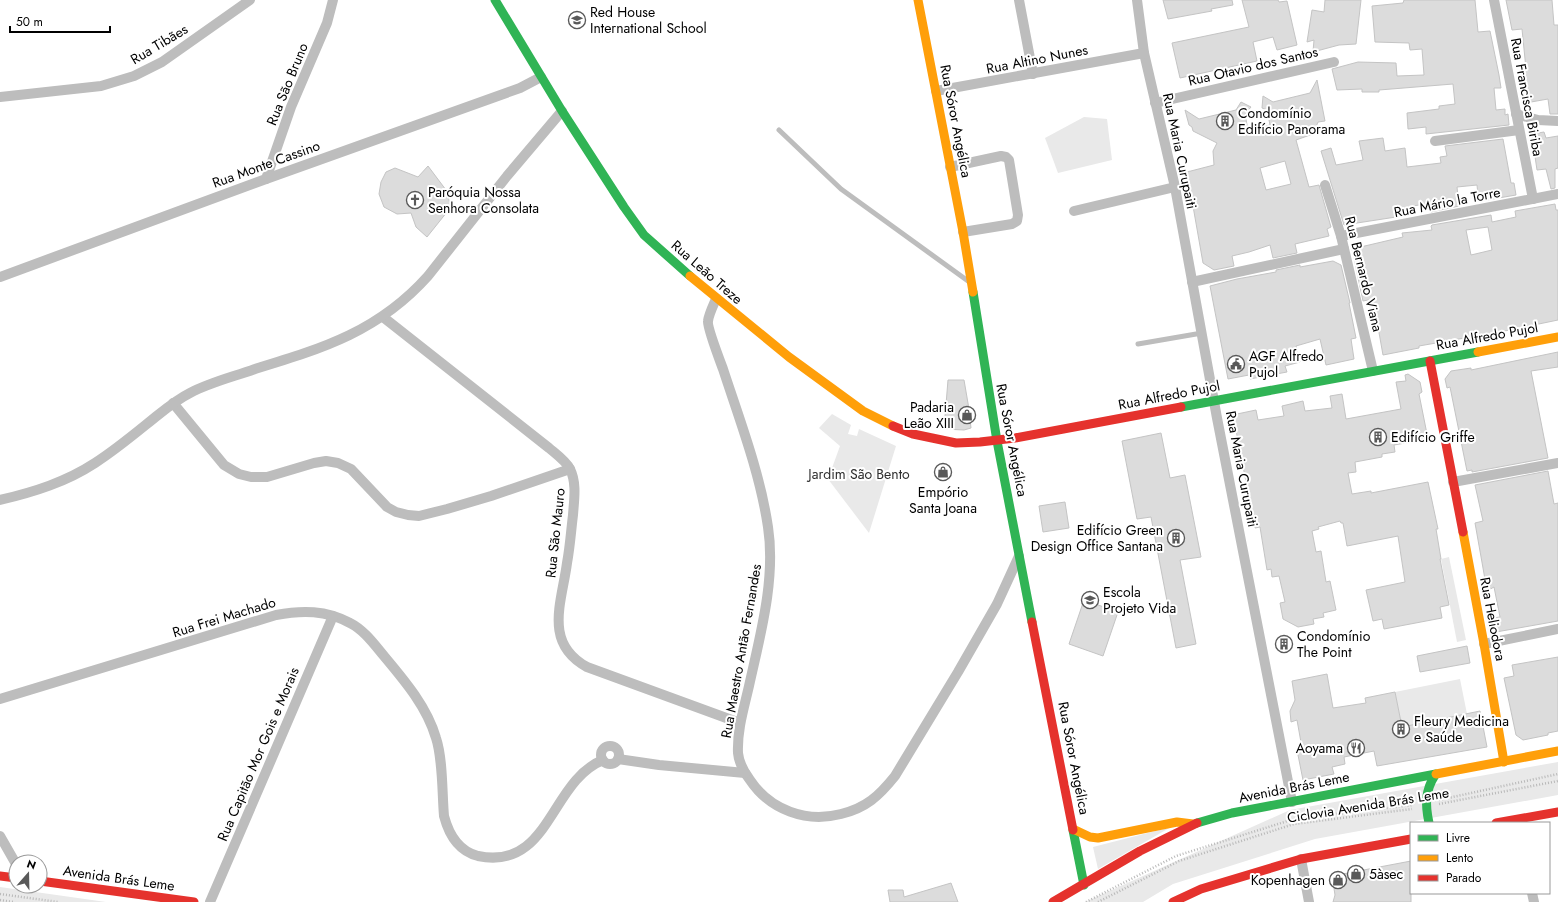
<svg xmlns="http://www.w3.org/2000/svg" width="1558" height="902" viewBox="0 0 1558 902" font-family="Jost,sans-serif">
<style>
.green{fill:#e9e9e9}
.building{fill:#dcdcdc;stroke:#c4c4c4;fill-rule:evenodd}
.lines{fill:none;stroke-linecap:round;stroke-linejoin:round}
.path{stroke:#b8b8b8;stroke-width:2.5;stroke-dasharray:1 2;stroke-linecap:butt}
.lane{stroke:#bdbdbd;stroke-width:5}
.street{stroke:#bdbdbd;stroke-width:10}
.fast{stroke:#30b455;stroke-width:9}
.slow{stroke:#ff9f0a;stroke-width:9}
.jam{stroke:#e5322d;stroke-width:9}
.labels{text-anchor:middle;stroke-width:4;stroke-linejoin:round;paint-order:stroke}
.poi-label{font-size:14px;fill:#000;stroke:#fff;text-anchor:start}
.street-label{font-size:14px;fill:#000;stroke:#fff}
.park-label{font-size:14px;fill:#2e2e2e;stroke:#fff}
</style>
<rect width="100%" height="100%" fill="#fff"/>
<g class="green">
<path d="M1084,117L1107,119L1112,160L1058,173L1045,138Z"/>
<path d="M832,414L851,425L848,434L857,436L859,429L896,446L869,533L828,479L840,446L819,428Z"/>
<path d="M1449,557L1466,640L1457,642L1441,559Z"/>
<path d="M1460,679L1467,714L1402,727L1395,692Z"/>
<path d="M1558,762V795L1315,839L1173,884L1143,902H1085L1290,810Z"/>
<path d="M1171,827L1098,869L1093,847Z"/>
<path d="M0,887L106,902H0Z"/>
</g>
<g class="building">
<path d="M1163,0H1232L1233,5L1211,9L1212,11L1168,19Z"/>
<path d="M1242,0H1278L1279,2L1287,1L1297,45L1277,50L1273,37L1253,42L1257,61L1180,78L1172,43L1249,27Z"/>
<path d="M1325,0H1361L1356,44L1339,45L1313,52L1314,40L1307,42L1312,10L1324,12Z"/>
<path d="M1404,0H1475L1478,32L1490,31L1499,75L1501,88H1494L1496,110L1505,109V115L1508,114L1509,125L1426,134V127L1408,129L1407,113L1439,109V106L1455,104L1453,84L1379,90V92H1362V89L1337,90L1332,69L1358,62L1396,63L1397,76L1424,75L1422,49L1410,50L1409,43L1375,42L1372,6L1403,3Z"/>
<path d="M1506,0H1552L1554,25H1558V114H1550L1548,99L1531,102L1530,95H1527L1524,69H1526L1522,29L1512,30Z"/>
<path d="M1317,80L1325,121L1318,122L1313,134L1296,140L1309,187L1319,185L1331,227L1327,229L1329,236L1295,244L1297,253L1273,258L1270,245L1249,252L1232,256L1234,266L1214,270L1203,263L1187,172L1214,165L1213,151L1217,143L1193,131L1192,127L1189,125L1185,110L1199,119L1236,110L1241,102L1251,107L1245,114L1248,130L1270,125L1267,110L1262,108L1263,96L1273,102L1310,93ZM1285,161L1291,184L1266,190L1260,168Z"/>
<path d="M1544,132L1546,138L1558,136V168L1555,169V188L1551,189L1546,169L1537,170L1533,143L1532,134Z"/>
<path d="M1383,138L1385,151L1405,148L1407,167L1441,163L1440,157L1447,156L1445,146L1503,139L1511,183H1514L1516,195L1487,200L1486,194L1478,195L1477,185L1457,187L1459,206L1431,212V203L1395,209L1396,217L1344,225L1321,151L1331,148L1336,165L1363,160L1359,141Z"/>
<path d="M428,166L446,190L451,207L427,237L416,227L411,213L397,214L384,207L379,194L381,182L386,172L395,168L418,177Z"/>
<path d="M1555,204L1556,210H1558V320L1510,330L1419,346V348L1383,355L1373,299L1363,301L1352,249L1403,237L1402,233L1432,230L1431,226L1432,225L1491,215L1492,222L1516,217L1515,211ZM1488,227L1492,250L1471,255L1466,230Z"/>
<path d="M1333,261L1341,265L1350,303H1349L1356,338L1351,339L1354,359L1326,365L1320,339L1296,346L1300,362L1285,366L1287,372L1250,379L1249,375L1228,379L1210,286L1237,279L1276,272V270L1300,265V267Z"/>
<path d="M1558,352V367L1531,371L1548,458L1472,472V470L1467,471L1450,387L1447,388L1445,379L1451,371L1471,368V370Z"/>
<path d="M1408,374L1420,382L1422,392L1419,394L1428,439L1394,445L1395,452L1382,454V457L1355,462L1356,472L1348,473L1352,494L1371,491V493L1428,482L1438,529H1436L1441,559H1440L1449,605L1440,607L1442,618L1384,629L1382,619L1373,621L1366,590L1405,582L1398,536L1347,546L1343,523H1341L1340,521L1318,527L1319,529L1312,531L1316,552L1321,551L1326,582L1330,581L1336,610L1323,613L1324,617L1313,619L1314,624L1298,627L1283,619L1280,603L1285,602L1279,576L1272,577L1271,569L1267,570L1260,527L1255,528L1234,420L1237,414L1256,410L1258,420L1284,416L1282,406L1303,401L1305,411L1332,408L1330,396L1342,394L1346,419L1401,409L1396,382L1406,381L1405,375Z"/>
<path d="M948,380H964L969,409L971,428L964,430L944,429Z"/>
<path d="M1161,433L1170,478L1185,475L1201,557L1180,560L1196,644L1176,648L1151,517L1137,519L1122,441Z"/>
<path d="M1548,471L1554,504L1558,503V621L1496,632L1493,618L1500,617L1494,587L1487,591L1483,568L1475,523L1483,521L1475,485Z"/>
<path d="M1065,502L1069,528L1043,532L1039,506Z"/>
<path d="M1084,600L1118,612L1103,656L1069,644Z"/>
<path d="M1467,646L1470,663L1420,672L1417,656Z"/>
<path d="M1558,657V731L1548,733V735L1523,740L1516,735L1504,678L1514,676L1512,665Z"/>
<path d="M1327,674L1333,708L1366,703L1365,698L1395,692L1402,727L1480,711L1487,747L1377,766L1374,751L1344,757L1345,764L1332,767L1334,774L1303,780L1297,750L1302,748L1297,720L1291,722L1290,711L1295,700L1292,681Z"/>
<path d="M1411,861V902H1333L1335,895L1332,876Z"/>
<path d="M951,883L958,902H890L888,890H903L904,897Z"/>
</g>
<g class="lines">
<g class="path">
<path d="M1439,800L1558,774"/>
<path d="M1439,804L1558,781"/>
<path d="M0,894L58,902"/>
<path d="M0,900L13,902"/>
<path d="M1086,902L1176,856L1294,819L1413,805"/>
<path d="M1098,902L1179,861L1294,824L1412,809"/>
</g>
<g class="lane">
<path d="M779,130L841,189L968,281"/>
<path d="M1138,344L1202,333"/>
</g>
<g class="street">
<path d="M1019,0L1033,74"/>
<path d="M1137,0L1144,53L1175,187L1217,418L1292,802"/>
<path d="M1494,0L1533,199"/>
<path d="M936,91L1144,53"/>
<path d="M0,97L101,86L134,76L162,62L250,0"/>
<path d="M1155,103L1334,62"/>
<path d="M1516,114L1538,120L1558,121"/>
<path d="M1435,141L1519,130"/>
<path d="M950,167L1001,156L1006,157L1009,160L1018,215L1017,221L1012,224L963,232"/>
<path d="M266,179L291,107L327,23L333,0"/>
<path d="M1325,185L1341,236L1373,371"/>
<path d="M1074,211L1175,187"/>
<path d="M1341,236L1558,194"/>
<path d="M0,277L266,179L520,88L541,77"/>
<path d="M1192,282L1344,249"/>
<path d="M716,299C713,306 709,314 708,321C707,327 720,361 723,369C740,421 760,473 768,527C776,579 760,636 749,686C744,708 737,730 738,753C739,763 744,772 750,780C770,810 806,823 841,814C866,808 879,796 895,776L958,672L997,604L1019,556"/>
<path d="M383,317L549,448C556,454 566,461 570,469C577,483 574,500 573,515C571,531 570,547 567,563C562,602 543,643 587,667L740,723"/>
<path d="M173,403L224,465L239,474L251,477H267L314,463L326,461L338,463L351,469L387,507L396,512L408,515L419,516L447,509L491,496L570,469"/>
<path d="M1453,482L1558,463"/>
<path d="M0,500C34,492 66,482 95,463C117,449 138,431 158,415C168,407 178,399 190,393C211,382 233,377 255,369C324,348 379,331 428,276L507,176L562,111"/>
<path d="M1484,644L1558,629"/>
<path d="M0,699L276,615C302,610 326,610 350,623C364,630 374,644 384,656C405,681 427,707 436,738C443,759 442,793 444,816C449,835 458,851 478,856C550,871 550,781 603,760"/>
<circle cx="610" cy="755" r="9"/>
<path d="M618,759L659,765L745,773"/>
<path d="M0,836L16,864"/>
<path d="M1301,859L1309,902"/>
<path d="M1532,893L1534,902"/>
<path d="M210,902L333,616"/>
</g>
<g class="fast">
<path d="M495,0L562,111L624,207L644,235L690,276"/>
<path d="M973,292L997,441L1032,622"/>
<path d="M1181,407L1478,352"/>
<path d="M1197,823L1232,813L1436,774"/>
<path d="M1429,823C1425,804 1425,791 1435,775"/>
<path d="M1073,830L1084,885"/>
</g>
<g class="slow">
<path d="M918,0L963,232L973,292"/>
<path d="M690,276L789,357L863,411L893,426"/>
<path d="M1478,352L1558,337"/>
<path d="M1463,532L1484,644L1504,762"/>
<path d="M1436,774L1558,751"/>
<path d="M1073,829L1090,837L1098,838L1177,822L1193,824"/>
</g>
<g class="jam">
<path d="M1430,361L1463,532"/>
<path d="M893,426L913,434L956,443L980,442L1015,438L1181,407"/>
<path d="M1032,622L1073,830"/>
<path d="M1496,823L1558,812"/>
<path d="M0,876L16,878"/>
<path d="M40,881L194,902"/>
<path d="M1053,902L1140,851L1197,823"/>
<path d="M1173,902L1201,889L1301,859L1411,839"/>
</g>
</g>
<defs>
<g id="school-ring" transform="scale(0.9)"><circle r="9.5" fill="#fff" stroke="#595959" stroke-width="1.5"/><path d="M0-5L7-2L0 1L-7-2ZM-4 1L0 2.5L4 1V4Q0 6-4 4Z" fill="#595959"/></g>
<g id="building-ring" transform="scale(0.9)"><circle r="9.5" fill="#fff" stroke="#595959" stroke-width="1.5"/><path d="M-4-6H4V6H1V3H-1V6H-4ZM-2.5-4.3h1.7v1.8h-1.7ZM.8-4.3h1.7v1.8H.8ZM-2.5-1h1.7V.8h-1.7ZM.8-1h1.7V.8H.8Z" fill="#595959"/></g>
<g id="church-ring" transform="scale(0.9)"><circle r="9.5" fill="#fff" stroke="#595959" stroke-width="1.5"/><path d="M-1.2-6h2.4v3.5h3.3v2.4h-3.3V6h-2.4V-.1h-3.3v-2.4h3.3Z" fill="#595959"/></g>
<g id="civic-ring" transform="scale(0.9)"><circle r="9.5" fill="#fff" stroke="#595959" stroke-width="1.5"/><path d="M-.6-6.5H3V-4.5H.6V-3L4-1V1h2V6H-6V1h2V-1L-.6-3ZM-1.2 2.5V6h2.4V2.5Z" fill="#595959"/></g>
<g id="shop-ring" transform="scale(0.9)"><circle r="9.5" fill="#fff" stroke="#595959" stroke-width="1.5"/><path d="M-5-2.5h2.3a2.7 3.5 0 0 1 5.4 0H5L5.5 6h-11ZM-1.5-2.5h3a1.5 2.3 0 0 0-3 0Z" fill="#595959"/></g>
<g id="restaurant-ring" transform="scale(0.9)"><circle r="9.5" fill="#fff" stroke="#595959" stroke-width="1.5"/><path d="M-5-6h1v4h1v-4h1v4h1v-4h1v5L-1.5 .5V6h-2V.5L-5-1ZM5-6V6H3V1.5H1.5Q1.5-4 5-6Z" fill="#595959"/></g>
</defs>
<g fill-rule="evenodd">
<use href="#school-ring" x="577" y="20"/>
<use href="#building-ring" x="1225" y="121"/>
<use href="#church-ring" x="415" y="200"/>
<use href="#civic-ring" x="1236" y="364"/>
<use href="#shop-ring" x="967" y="415"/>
<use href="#building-ring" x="1378" y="437"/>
<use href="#shop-ring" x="943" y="472"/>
<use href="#building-ring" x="1176" y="538"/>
<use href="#school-ring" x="1090" y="600"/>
<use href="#building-ring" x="1284" y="644"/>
<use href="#building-ring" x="1401" y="729"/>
<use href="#restaurant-ring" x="1356" y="748"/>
<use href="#shop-ring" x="1356" y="874"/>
<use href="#shop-ring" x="1338" y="880"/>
</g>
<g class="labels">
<g class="poi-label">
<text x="590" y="17">Red House<tspan x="590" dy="16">International School</tspan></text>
<text x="1238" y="118">Condomínio<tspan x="1238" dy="16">Edifício Panorama</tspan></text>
<text x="428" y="197">Paróquia Nossa<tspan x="428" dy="16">Senhora Consolata</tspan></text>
<text x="1249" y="361">AGF Alfredo<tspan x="1249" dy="16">Pujol</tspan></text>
<text x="954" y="412" text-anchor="end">Padaria<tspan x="954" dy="16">Leão XIII</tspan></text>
<text x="1391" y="442">Edifício Griffe</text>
<text x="943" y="497" text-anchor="middle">Empório<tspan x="943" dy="16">Santa Joana</tspan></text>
<text x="1163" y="535" text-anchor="end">Edifício Green<tspan x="1163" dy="16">Design Office Santana</tspan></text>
<text x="1103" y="597">Escola<tspan x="1103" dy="16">Projeto Vida</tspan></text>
<text x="1297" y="641">Condomínio<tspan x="1297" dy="16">The Point</tspan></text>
<text x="1414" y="726">Fleury Medicina<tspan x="1414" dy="16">e Saúde</tspan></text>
<text x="1343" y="753" text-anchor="end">Aoyama</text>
<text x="1369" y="879">5àsec</text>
<text x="1325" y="885" text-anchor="end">Kopenhagen</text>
</g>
<g class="street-label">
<text transform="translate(159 44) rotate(-31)" y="5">Rua Tibães</text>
<text transform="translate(1037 59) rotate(-11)" y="5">Rua Altino Nunes</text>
<text transform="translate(1253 66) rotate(-13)" y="5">Rua Otavio dos Santos</text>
<text transform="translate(287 84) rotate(-68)" y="5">Rua São Bruno</text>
<text transform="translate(1527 97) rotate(79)" y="5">Rua Francisca Biriba</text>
<text transform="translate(956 121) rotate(79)" y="5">Rua Sóror Angélica</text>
<text transform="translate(1180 151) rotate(78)" y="5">Rua Maria Curupaiti</text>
<text transform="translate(266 164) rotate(-20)" y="5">Rua Monte Cassino</text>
<text transform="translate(1447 202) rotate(-11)" y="5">Rua Mário la Torre</text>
<text transform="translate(707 272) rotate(41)" y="5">Rua Leão Treze</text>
<text transform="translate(1364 274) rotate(76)" y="5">Rua Bernardo Viana</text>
<text transform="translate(1487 336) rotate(-10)" y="5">Rua Alfredo Pujol</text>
<text transform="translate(1169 395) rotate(-11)" y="5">Rua Alfredo Pujol</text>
<text transform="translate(1012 440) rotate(79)" y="5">Rua Sóror Angélica</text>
<text transform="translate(1242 469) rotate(79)" y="5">Rua Maria Curupaiti</text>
<text transform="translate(555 533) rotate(-84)" y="5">Rua São Mauro</text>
<text transform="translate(224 617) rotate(-17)" y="5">Rua Frei Machado</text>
<text transform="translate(1493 619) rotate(79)" y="5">Rua Heliodora</text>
<text transform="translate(741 651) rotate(-80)" y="5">Rua Maestro Antão Fernandes</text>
<text transform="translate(258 754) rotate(-67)" y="5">Rua Capitão Mor Gois e Morais</text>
<text transform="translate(1074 758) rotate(79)" y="5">Rua Sóror Angélica</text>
<text transform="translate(1294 787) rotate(-11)" y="5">Avenida Brás Leme</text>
<text transform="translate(1368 805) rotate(-9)" y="5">Ciclovia Avenida Brás Leme</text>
<text transform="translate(119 878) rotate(8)" y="5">Avenida Brás Leme</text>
</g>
<g class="park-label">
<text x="859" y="479">Jardim São Bento</text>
</g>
</g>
<rect x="1410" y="822" width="140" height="72" fill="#ffffff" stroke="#999999"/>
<rect x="1418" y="835" width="20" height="6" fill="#30b455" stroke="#999999"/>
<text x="1446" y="842" font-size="12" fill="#000000">Livre</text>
<rect x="1418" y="855" width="20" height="6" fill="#ff9f0a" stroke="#999999"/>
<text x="1446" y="862" font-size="12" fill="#000000">Lento</text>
<rect x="1418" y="875" width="20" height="6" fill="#e5322d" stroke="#999999"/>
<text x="1446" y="882" font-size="12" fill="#000000">Parado</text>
<g transform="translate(28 874) rotate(20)"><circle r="19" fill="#ffffff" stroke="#999999"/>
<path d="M0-3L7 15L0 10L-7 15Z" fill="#595959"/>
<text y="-6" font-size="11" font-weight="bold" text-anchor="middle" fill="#000000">N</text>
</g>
<path d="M10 26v6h100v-6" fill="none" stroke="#000000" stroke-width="2"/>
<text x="16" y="26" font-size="12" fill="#000000" stroke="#ffffff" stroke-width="3" paint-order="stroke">50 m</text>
</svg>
